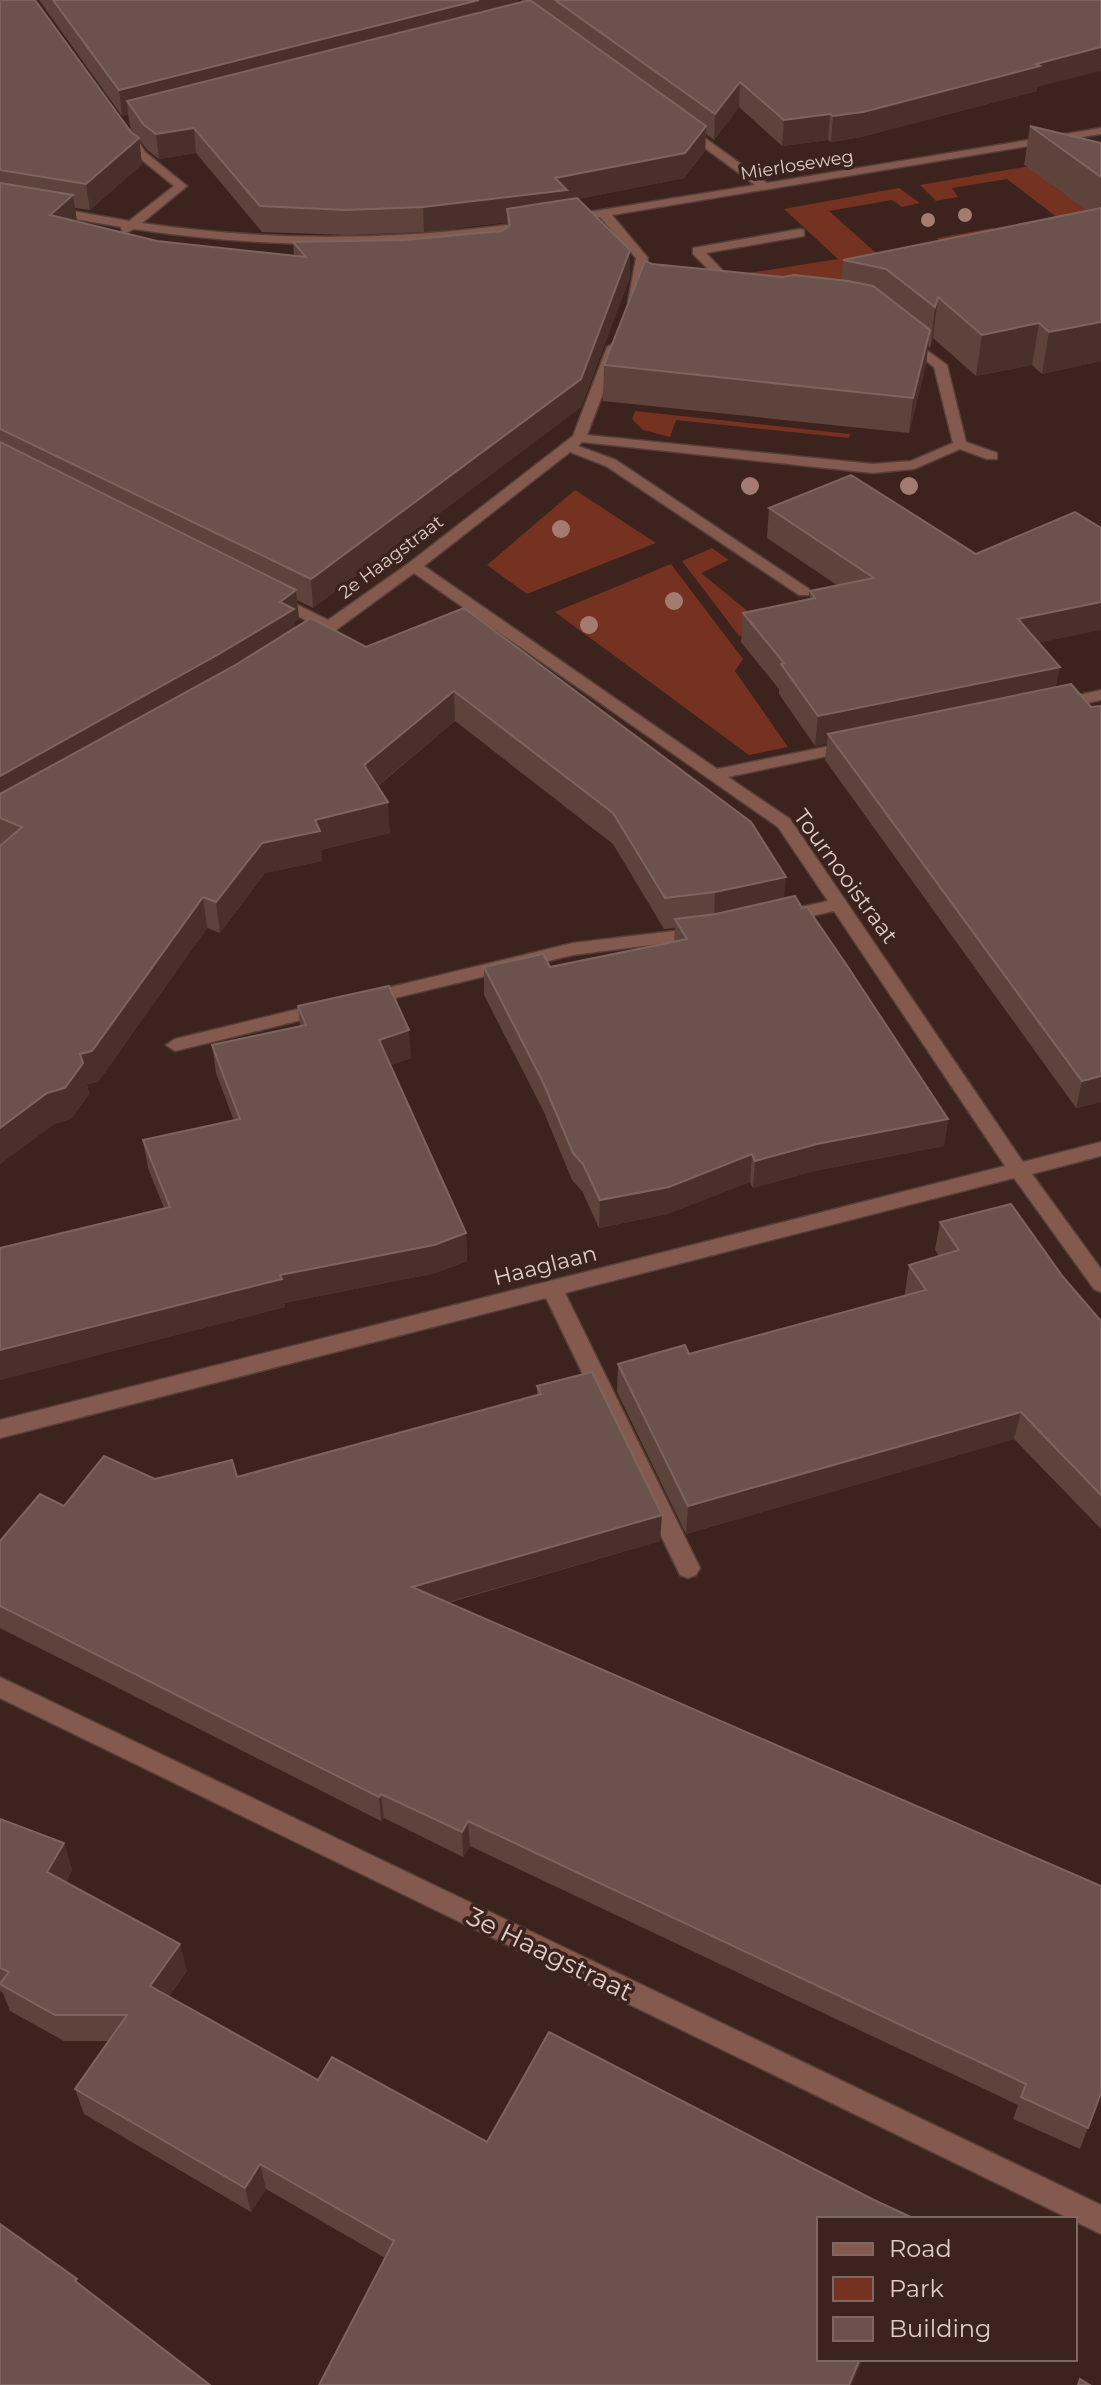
<svg xmlns="http://www.w3.org/2000/svg" width="1101" height="2385" viewBox="0 0 1101 2385" font-family="Montserrat,sans-serif">
<style>
.green{fill:#753221}
.lines{fill:none;stroke-linecap:round;stroke-linejoin:round}
.minor-casing{stroke:#563e39;stroke-width:3}
.minor{fill:#845a4f;fill-rule:evenodd}
.tree{fill:#a37b71}
.wall{fill:#5e433d;fill-rule:evenodd}
.shaded-wall{fill:#4a302a}
.building{fill:#6b524c;stroke:#7d655f;stroke-width:2}
.labels{text-anchor:middle;stroke-width:7;stroke-linejoin:round;paint-order:stroke}
.far-street-label{font-size:18px;fill:#decdc9;stroke:#3c231d}
.street-label{font-size:22px;fill:#decdc9;stroke:#3c231d}
.near-street-label{font-size:26px;fill:#decdc9;stroke:#3c231d}
</style>
<rect width="100%" height="100%" fill="#3c231d"/>
<g class="green">
<path d="M1088,156L1101,166V171L1070,177L1072,180L1051,185L1090,212H1101V250L1035,263L1031,259L978,270L980,273L884,292L902,310L880,314L826,296L792,293L794,283L764,280L760,290L739,287L742,274L838,259L784,209L899,188L920,203L902,207L892,200L829,211L884,260L947,248L937,238L993,228L1002,237L1067,225L1007,179L952,188L958,197L936,201L920,185Z"/>
<path d="M635,411L850,434L849,438L676,420L670,437L643,430L632,419Z"/>
<path d="M575,490L656,543L527,594L487,565Z"/>
<path d="M712,548L729,560L701,573L756,618L828,591L808,620L739,636L682,561Z"/>
<path d="M671,564L743,659L735,671L788,747L749,755L555,612Z"/>
</g>
<g class="lines">
<g class="minor-casing">
<g id="minor">
<path d="M679,125H687L767,183L1101,128V134L612,215L648,258L639,299L628,302L636,258L600,217L568,223L562,219L564,216L755,185L679,129Z"/>
<path d="M127,129L131,130L145,152L187,186L142,223C271,242 399,241 528,222L534,226L528,230C396,249 266,249 134,229L126,233L122,232L121,227L0,206V198L129,221L174,186L137,156L121,132Z"/>
<path d="M800,229L804,230V236L706,253L726,274L721,296L711,299L714,275L693,254V248Z"/>
<path d="M906,335L947,365L966,442L997,453V459H987L960,449L914,469L873,473L582,442L578,446L616,460L809,589V595H799L606,466L570,452L424,566L717,769L850,742L856,744V750L728,777L790,819L1023,1162L1101,1142V1156L1032,1174L1101,1269V1292L1094,1289L1014,1178L565,1293L700,1568L696,1575L688,1578L680,1575L546,1298L0,1438V1420L1005,1166L834,911L785,922L779,920L776,916L779,912L828,901L778,827L414,573L336,630L308,646L300,641L318,627L265,598L268,595H278L328,620L409,563L573,436L607,347L614,343L621,347L587,435L873,464L911,461L953,443L934,367L901,342V336Z"/>
<path d="M1101,690V700L1058,709L1050,704L1052,701Z"/>
<path d="M699,928L705,930L708,934L705,938L573,955L366,1005L357,999L366,993L573,943Z"/>
<path d="M323,1003L332,1009L330,1013L175,1051L166,1045L175,1039Z"/>
<path d="M0,1677L1101,2205V2234L0,1698Z"/>
</g>
</g>
<use href="#minor" class="minor"/>
</g>
<g class="tree">
<circle cx="965" cy="215" r="7"/>
<circle cx="928" cy="220" r="7"/>
<circle cx="750" cy="486" r="9"/>
<circle cx="909" cy="486" r="9"/>
<circle cx="561" cy="529" r="9"/>
<circle cx="674" cy="601" r="9"/>
<circle cx="589" cy="625" r="9"/>
</g>
<g class="wall">
<path d="M0,0L138,138L130,126L128,114L122,116L39,0H518V3L523,2L521,0H1101L1037,87V91L861,137L831,142L828,140L782,146L739,107L714,140L706,134L705,151L684,178L578,199L630,250V277L581,407L313,608L297,600L299,619L295,622V628L366,647L464,608L784,899L802,908L948,1119L944,1146L814,1171L753,1188L750,1182L667,1214L599,1228L582,1191L572,1180L543,1110L484,995V967H550L674,941L675,928L664,929L613,844L455,721L378,786L390,833L321,850L322,861L265,873L220,933L207,928L98,1082L87,1084L89,1094L71,1119L54,1124L0,1164ZM139,139L147,150L159,159L196,153L262,232L347,235L424,232L507,222L508,227L502,231L404,240L293,242L294,256L157,241L77,222L75,208L90,210L142,164Z"/>
<path d="M1030,126L1101,143V361L1042,374L1032,365L976,376L933,338L930,348L928,346L926,365L909,433L603,401L604,365L652,264L783,277L841,280L843,260L1087,211L1024,165Z"/>
<path d="M769,508L1039,643L1056,688L1101,1102L1076,1108L825,760L827,743L815,746L779,694V689L741,642L743,613L810,599V591L837,585L767,538Z"/>
<path d="M298,1006L411,1058L390,1065L466,1233L467,1261L436,1273L284,1303L285,1307L0,1380V1248L164,1208L148,1168L143,1140L234,1121L216,1073L212,1045L300,1026Z"/>
<path d="M940,1222L1063,1277L1101,1321V1529L1014,1439L686,1534L617,1392L618,1364L689,1354L906,1295L905,1293L909,1265L939,1256L935,1250Z"/>
<path d="M537,1386L660,1541L448,1603L1101,2093L1080,2149L1013,2119L1018,2105L470,1846L463,1857L384,1818L381,1821L0,1628V1541L64,1506L155,1479L237,1477L537,1395Z"/>
<path d="M0,1819L64,1843L72,1870L66,1882L187,1971L169,1996L852,2385L385,2258L266,2189L251,2212L84,2114L75,2089L109,2041H64L10,2011L3,1993L0,1991Z"/>
</g>
<g class="shaded-wall">
<path d="M479,0H518V15L127,101L128,114L122,116L119,90Z"/>
<path d="M1101,47V71L1037,87V91L861,137L831,142L833,116Z"/>
<path d="M740,82L739,107L714,140L715,114Z"/>
<path d="M830,114L828,140L782,146L784,120Z"/>
<path d="M706,126L705,151L684,178L567,201L507,209V222L424,232L423,207L555,178Z"/>
<path d="M194,128L196,153L159,159L156,134Z"/>
<path d="M139,138L142,164L90,210L86,184Z"/>
<path d="M73,195L77,222L50,215Z"/>
<path d="M630,250V277L581,407L313,608L311,579Z"/>
<path d="M938,297L933,338L930,348L935,307Z"/>
<path d="M1101,322V361L1042,374L1049,332Z"/>
<path d="M1039,323L1032,365L976,376L982,335Z"/>
<path d="M930,330L926,365L909,433L913,398Z"/>
<path d="M296,590L299,619L295,622L296,638L0,810V776L280,602Z"/>
<path d="M1101,602V630L1013,648L1018,619Z"/>
<path d="M1060,667L1054,697L828,734L827,743L815,746L818,716Z"/>
<path d="M454,691L455,721L366,795L364,765Z"/>
<path d="M388,802L390,833L321,850L322,861L265,873L220,933L216,902L262,843L315,820Z"/>
<path d="M786,877L783,908L714,923L715,892Z"/>
<path d="M203,897L207,928L98,1082L87,1084L89,1094L71,1119L54,1124L0,1164V1128L80,1054Z"/>
<path d="M409,1030L411,1058L381,1068L379,1040Z"/>
<path d="M1101,1076V1102L1076,1108L1082,1081Z"/>
<path d="M948,1119L944,1146L814,1171L753,1188L755,1161L817,1144Z"/>
<path d="M752,1154L750,1182L667,1214L599,1228L600,1200Z"/>
<path d="M466,1233L467,1261L436,1273L284,1303L285,1307L0,1380V1350L280,1275Z"/>
<path d="M1021,1412L1014,1439L686,1534L688,1506Z"/>
<path d="M662,1515L660,1541L413,1612L412,1587Z"/>
<path d="M381,1794L384,1818L381,1821L379,1797Z"/>
<path d="M468,1821L470,1846L463,1857L462,1832Z"/>
<path d="M64,1843L72,1870L56,1899L47,1872Z"/>
<path d="M180,1944L187,1971L157,2012L150,1986Z"/>
<path d="M260,2164L266,2189L251,2212L245,2188Z"/>
<path d="M860,2359H863L852,2385H849Z"/>
</g>
<g class="building">
<path d="M0,0H35L131,132L139,138L86,184L0,170Z"/>
<path d="M53,0H479L119,90Z"/>
<path d="M530,0L706,126L685,153L555,178L567,190L423,207L346,210L260,206L194,128L156,134L144,125L127,101Z"/>
<path d="M555,0H1101V47L1036,64L1040,66L863,112L833,116L830,114L784,120L740,82L715,114Z"/>
<path d="M1030,126L1101,143V177Z"/>
<path d="M0,183L73,195L50,215L157,241L306,257L293,242L404,240L502,231L510,225L507,209L577,198L630,250L581,379L311,579L0,429Z"/>
<path d="M1101,208V322L1049,332L1039,323L982,335L938,297L935,307L886,269L843,260Z"/>
<path d="M645,261L652,264L783,277L794,275L848,281L873,286L930,330L913,398L604,365Z"/>
<path d="M0,442L296,590L280,602L294,609L219,654L0,776Z"/>
<path d="M851,475L976,554L1075,512L1101,528V602L1018,619L1060,667L818,716L781,664L784,663L743,613L815,598L810,591L874,578L769,508Z"/>
<path d="M464,608L751,822L786,877L715,892L665,898L613,813L454,691L364,765L388,802L315,820L320,831L262,843L216,902L203,897L92,1051L80,1054L83,1063L65,1088L47,1093L0,1128V846L22,827L0,818V794L234,666L311,618L366,647Z"/>
<path d="M1071,684L1091,707L1101,706V1076L1082,1081L828,734Z"/>
<path d="M795,896L802,908L807,907L846,964L948,1119L817,1144L755,1161L752,1154L669,1187L600,1200L583,1164L573,1153L543,1082L484,967L543,954L550,967L687,939L675,919L716,914Z"/>
<path d="M389,986L409,1030L379,1040L466,1233L434,1245L280,1275L282,1279L0,1350V1248L170,1207L143,1140L240,1119L212,1045L306,1025L298,1006Z"/>
<path d="M1011,1204L1063,1277L1101,1321V1495L1021,1412L688,1506L618,1364L685,1345L689,1354L926,1290L909,1265L959,1250L940,1222Z"/>
<path d="M592,1372L662,1515L412,1587L1101,1886V2093L1088,2128L1021,2097L1026,2084L468,1821L462,1832L381,1794L379,1797L0,1606V1541L40,1494L64,1506L104,1456L155,1479L232,1460L237,1477L541,1394L537,1386Z"/>
<path d="M0,1819L64,1843L47,1872L180,1944L150,1986L318,2080L332,2057L487,2142L549,2032L874,2200L915,2219H819V2359H860L849,2385H319L394,2241L260,2164L245,2188L75,2089L127,2015H55L0,1984L9,1972L0,1968Z"/>
<path d="M0,2224L77,2279L75,2281L210,2385H0Z"/>
<path d="M1080,2379L1090,2385H1078Z"/>
</g>
<g class="labels">
<g class="far-street-label">
<text transform="translate(797 165) rotate(-9)" y="6">Mierloseweg</text>
<text transform="translate(391 557) rotate(-37)" y="6">2e Haagstraat</text>
</g>
<g class="street-label">
<text transform="translate(846 876) rotate(54)" y="8">Tournooistraat</text>
<text transform="translate(545 1265) rotate(-14)" y="8">Haaglaan</text>
</g>
<g class="near-street-label">
<text transform="translate(550 1954) rotate(26)" y="9">3e Haagstraat</text>
</g>
</g>
<rect x="817" y="2217" width="260" height="144" fill="#3c231d" stroke="#7d6762" stroke-width="2"/>
<rect x="833" y="2243" width="40" height="12" fill="#845a4f" stroke="#7d6762" stroke-width="2"/>
<text x="889" y="2257" font-size="24" fill="#decdc9">Road</text>
<rect x="833" y="2277" width="40" height="24" fill="#753221" stroke="#7d6762" stroke-width="2"/>
<text x="889" y="2297" font-size="24" fill="#decdc9">Park</text>
<rect x="833" y="2317" width="40" height="24" fill="#6b524c" stroke="#7d6762" stroke-width="2"/>
<text x="889" y="2337" font-size="24" fill="#decdc9">Building</text>
</svg>
